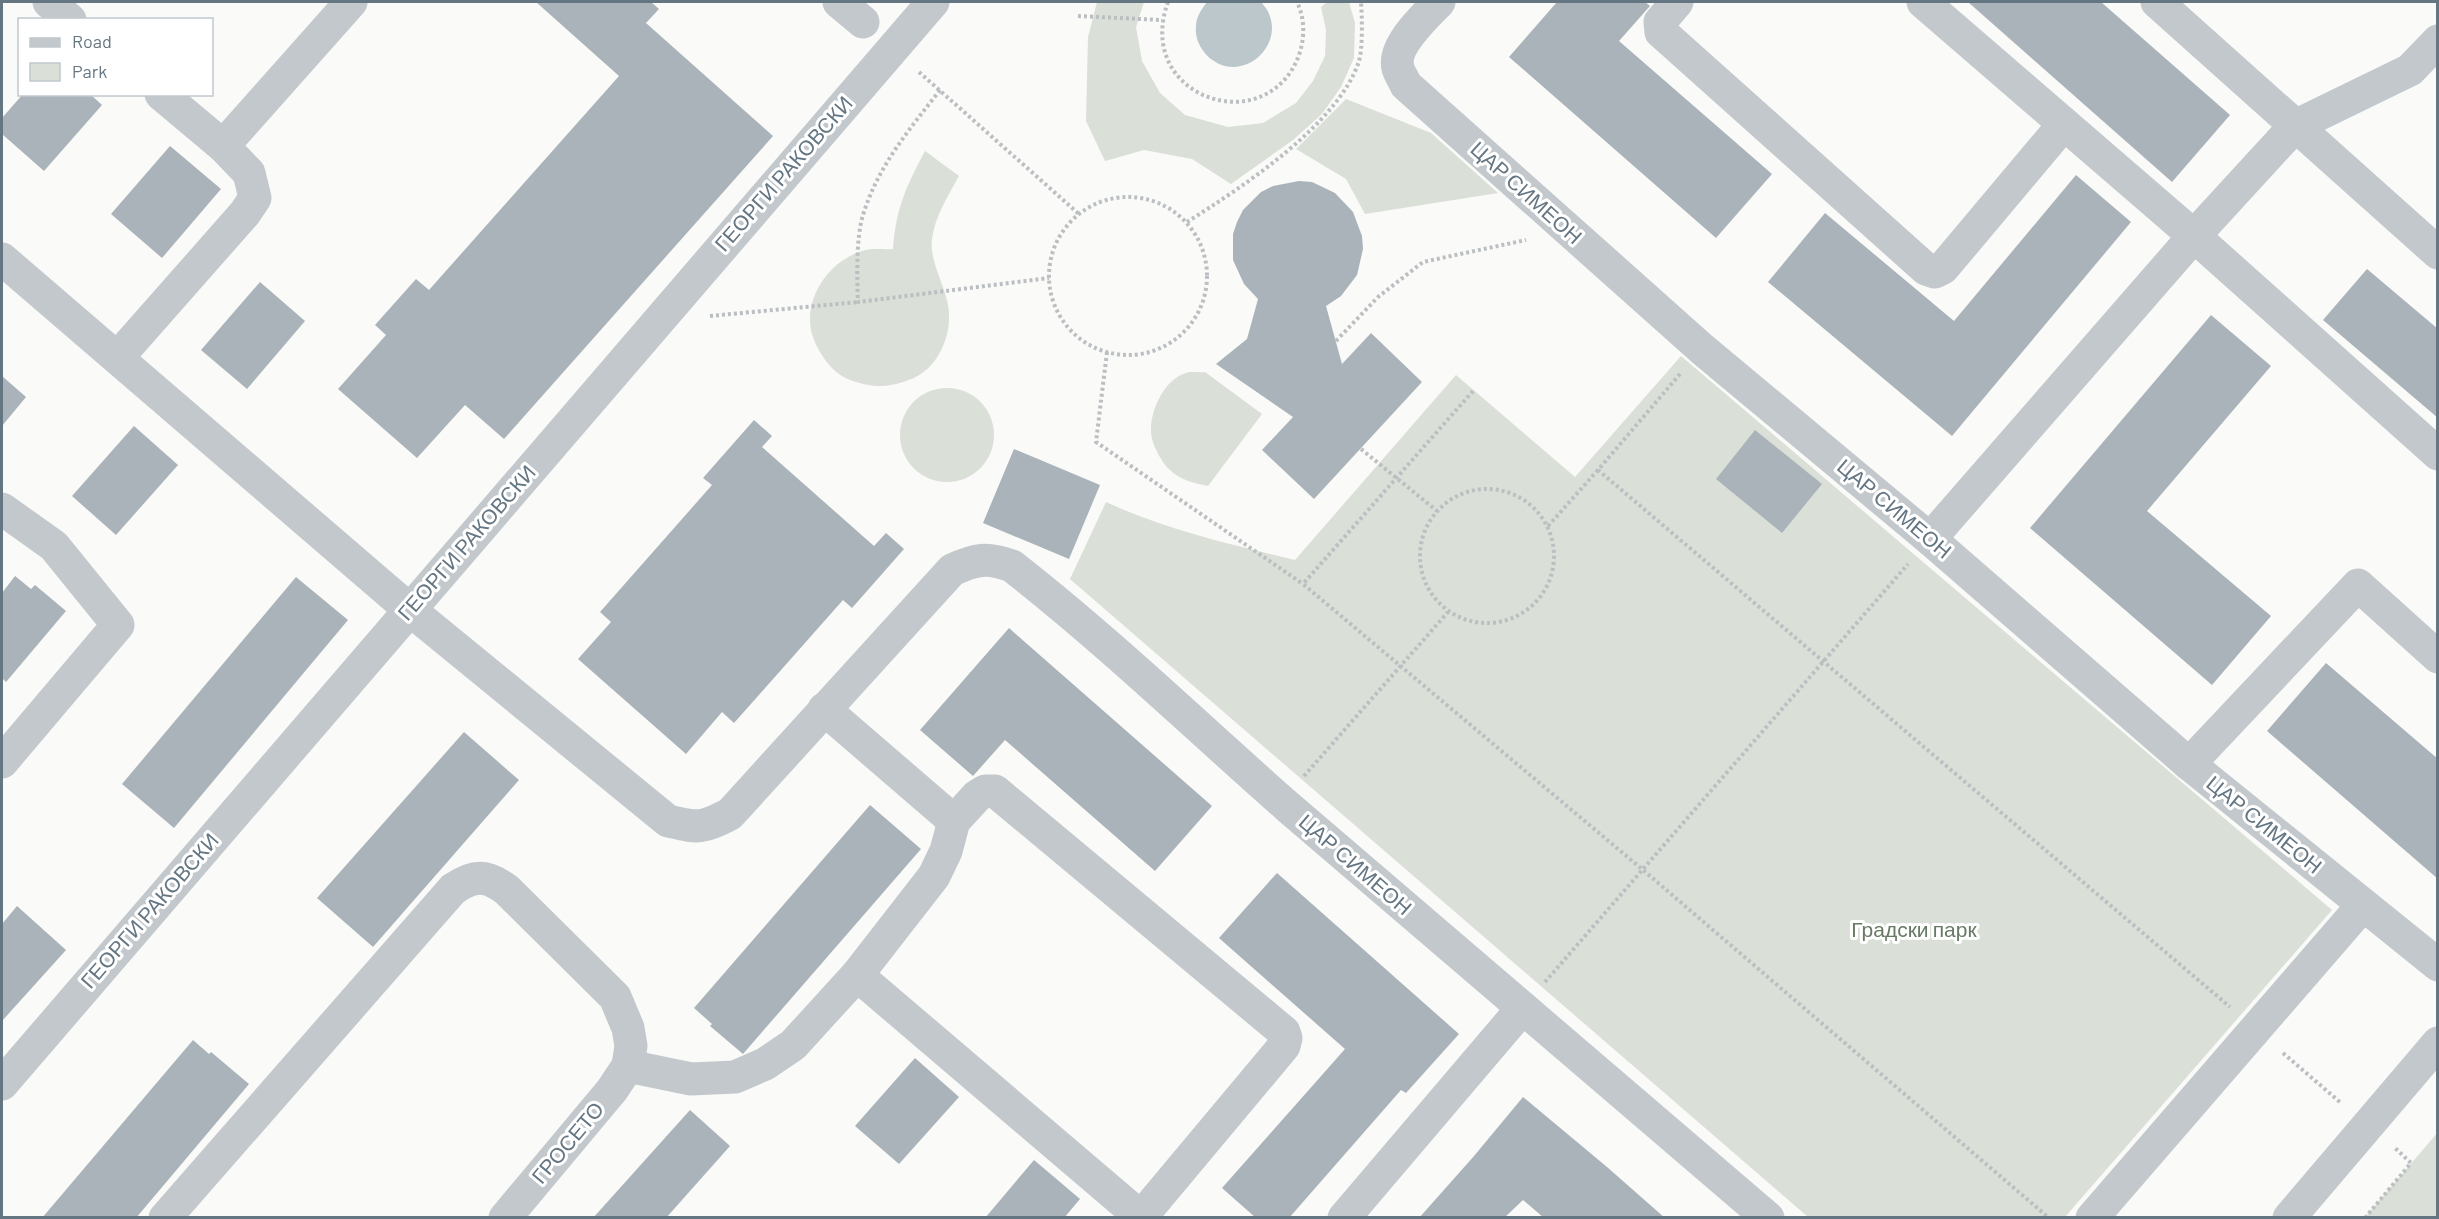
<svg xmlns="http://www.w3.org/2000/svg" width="2439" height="1219" viewBox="0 0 2439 1219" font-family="Barlow,sans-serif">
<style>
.green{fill:#dadfd7}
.water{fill:#bbc7cb}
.building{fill:#aab3b9}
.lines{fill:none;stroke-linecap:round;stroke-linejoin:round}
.path{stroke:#bbbfc2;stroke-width:4;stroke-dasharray:3 3;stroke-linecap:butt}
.minor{stroke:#c3c8cc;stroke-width:33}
.labels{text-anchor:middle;stroke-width:6;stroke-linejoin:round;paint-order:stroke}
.street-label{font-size:21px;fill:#657683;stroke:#fff}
.park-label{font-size:21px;fill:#687a64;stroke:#fff}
</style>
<rect width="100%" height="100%" fill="#fafaf8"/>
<g class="green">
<path d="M1097,2H1144L1136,27L1142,61L1160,93L1185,115L1228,127L1263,123L1296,103L1313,81L1325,56L1326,30L1321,7L1327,2H1349L1355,23L1354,58L1341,87L1322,114L1293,140L1231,184L1192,159L1144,150L1105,161L1086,121L1088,37Z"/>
<path d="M1346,99L1431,133L1498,193L1365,214L1346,179L1296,149Z"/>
<path d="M925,151L959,176C948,196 935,216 932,239C929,260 945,286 948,305C953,332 940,366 914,378C890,388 872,389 848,379C831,372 817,351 812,334C802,298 831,258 866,250C874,248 884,250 893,249C896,208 906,187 925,151Z"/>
<path d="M1681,356L2332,910L2065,1217H1808L1070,579L1106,502C1166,530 1230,544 1295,560L1456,375L1575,477Z"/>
<path d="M1205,372L1262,414L1208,486C1194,483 1180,480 1170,470C1161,462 1150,441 1151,429C1151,409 1165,379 1186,373C1191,371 1199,373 1205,372Z"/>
<circle cx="947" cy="435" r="47"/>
<path d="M2437,1133V1217H2365L2427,1145Z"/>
</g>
<path class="water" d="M1207,2L1262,3C1264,6 1268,10 1269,14C1280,39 1259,67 1233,67C1213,67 1194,47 1196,27C1196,17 1201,10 1207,2Z"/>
<g class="building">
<path d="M536,2H651L659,9L646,23L773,136L504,439L465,405L417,458L338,389L386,335L375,325L416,279L429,290L619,76Z"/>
<path d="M1557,2H1645L1650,6L1619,41L1772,174L1716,238L1509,57Z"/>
<path d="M1968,2H2101L2230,115L2172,182Z"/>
<path d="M23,94H90L102,105L44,171L2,134V118Z"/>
<path d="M170,146L221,189L162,258L111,214Z"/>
<path d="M2076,175L2131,222L1952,436L1768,282L1825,213L1954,321Z"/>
<path d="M1299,181L1312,182L1335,193L1353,212L1362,236L1363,249L1357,275L1341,296L1326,306L1342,364L1371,333L1422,382L1314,499L1262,450L1293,417L1216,364L1247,339L1258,299L1244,284L1233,260V234L1237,222L1243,210L1261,192L1273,186Z"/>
<path d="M2367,269L2438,329V418L2323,320Z"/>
<path d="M260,282L305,321L247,389L201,350Z"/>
<path d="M2211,315L2271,366L2147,511L2271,616L2212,685L2030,528Z"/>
<path d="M2,376L26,397L2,426Z"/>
<path d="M754,420L772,436L762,447L874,546L886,533L904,549L852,608L843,600L734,723L722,712L686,754L578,659L611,622L600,612L712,485L703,478Z"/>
<path d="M134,426L178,465L116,535L72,496Z"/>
<path d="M1755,430L1822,484L1782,533L1716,479Z"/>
<path d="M1014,449L1100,485L1069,559L983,523Z"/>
<path d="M15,576L31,589L35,585L66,611L6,682L2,678V593Z"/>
<path d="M296,577L348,620L174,828L122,784Z"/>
<path d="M1009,628L1212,806L1155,871L1005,740L973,776L920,730Z"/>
<path d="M2326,663L2438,759V879L2267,731Z"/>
<path d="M464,732L519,780L373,947L317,898Z"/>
<path d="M870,805L921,849L743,1054L710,1026L712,1024L694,1008Z"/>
<path d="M1277,873L1459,1034L1406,1093L1401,1090L1289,1218H1256L1222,1188L1345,1049L1219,938Z"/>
<path d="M17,906L66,950L2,1021V924Z"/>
<path d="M193,1040L209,1054L211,1052L249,1084L136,1218H42Z"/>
<path d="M915,1058L959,1097L899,1164L855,1126Z"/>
<path d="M1523,1097L1607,1167L1665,1218H1544L1523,1200L1504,1218H1419L1474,1156Z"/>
<path d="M690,1110L730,1146L666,1218H593Z"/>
<path d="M1034,1160L1080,1199L1064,1218H985Z"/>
</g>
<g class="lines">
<g class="path">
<path d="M1168,2C1133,98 1267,142 1299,55C1305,37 1305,19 1297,2"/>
<path d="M1078,16L1161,20"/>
<path d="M919,72L1079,214"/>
<path d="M940,90C909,130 878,166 863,215C856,237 857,278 858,302L1049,278"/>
<circle cx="1128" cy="276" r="79"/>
<path d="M1187,222C1241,188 1339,124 1359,61C1363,48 1362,16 1361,2"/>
<path d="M710,316L858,302"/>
<path d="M1336,341L1378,297L1423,262L1526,240"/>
<path d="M1107,352L1096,442L1303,584"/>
<path d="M1680,374L1598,470L2230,1007"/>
<path d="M1473,391L1303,584L1643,870L2049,1218"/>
<path d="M1361,449L1437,511"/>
<circle cx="1487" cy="556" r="67"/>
<path d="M1548,526L1598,470"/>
<path d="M1304,776L1448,612"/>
<path d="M1545,982L1908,564"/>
<path d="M2283,1053L2341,1103"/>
<path d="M2365,1218L2411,1163L2395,1148"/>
</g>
<g class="minor">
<path d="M49,2L70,20"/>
<path d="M839,2L863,22"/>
<path d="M1439,2C1425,16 1392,47 1398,68C1399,73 1404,80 1406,85L1702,349L1930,539L2189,764L2438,965"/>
<path d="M1677,2L1660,22L1661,32L1926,269L1935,272L1943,268L2064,124"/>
<path d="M1923,2L2194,236L2438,454"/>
<path d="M2157,2L2438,253"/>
<path d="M161,94L223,146"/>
<path d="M2,259L410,610L668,821C699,828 701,829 730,814L952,570C976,559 987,557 1012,566C1108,641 1196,726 1288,807C1447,945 1607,1082 1768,1218"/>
<path d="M118,357L245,213L255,198L249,173L223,146L351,2"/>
<path d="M2,509L54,546L118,625L2,762"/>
<path d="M1930,539L2194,236L2295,126L2410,70L2438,41"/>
<path d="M824,709L954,821"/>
<path d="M2189,764L2358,585L2438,657"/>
<path d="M857,975L1142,1218"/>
<path d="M2,1084L933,2"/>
<path d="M165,1218L453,889C475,874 487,875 507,890L615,997L628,1028L631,1046L628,1066L691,1079L735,1077L765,1064L793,1045L857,975L934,876L946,851L954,821L977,796L985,791H995L1284,1032L1286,1038L1284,1046L1141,1217"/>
<path d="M505,1218L612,1090L628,1066"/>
<path d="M1344,1218L1521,1010"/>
<path d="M2092,1218L2363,905"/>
<path d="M2289,1218L2438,1043"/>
</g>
</g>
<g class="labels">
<g class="street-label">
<text transform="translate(784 174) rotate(-49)" y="7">ГЕОРГИ РАКОВСКИ</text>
<text transform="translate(1526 193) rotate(42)" y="7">ЦАР СИМЕОН</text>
<text transform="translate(1894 509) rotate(40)" y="7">ЦАР СИМЕОН</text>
<text transform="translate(467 543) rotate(-49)" y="7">ГЕОРГИ РАКОВСКИ</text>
<text transform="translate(2264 825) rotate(39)" y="7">ЦАР СИМЕОН</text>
<text transform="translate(1355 865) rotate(41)" y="7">ЦАР СИМЕОН</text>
<text transform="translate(150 911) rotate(-49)" y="7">ГЕОРГИ РАКОВСКИ</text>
<text transform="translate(568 1143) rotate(-50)" y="7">ГРОСЕТО</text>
</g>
<g class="park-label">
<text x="1914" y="937">Градски парк</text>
</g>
</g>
<rect width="2439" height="1219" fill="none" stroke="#657683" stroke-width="6"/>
<rect x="18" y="18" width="195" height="78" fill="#ffffff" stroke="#c1c8cd" stroke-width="1.5"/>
<rect x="30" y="38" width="30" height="9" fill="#c3c8cc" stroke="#c1c8cd" stroke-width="1.5"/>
<text x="72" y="48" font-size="18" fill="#657683">Road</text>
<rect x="30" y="63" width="30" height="18" fill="#dadfd7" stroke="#c1c8cd" stroke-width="1.5"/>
<text x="72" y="78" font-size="18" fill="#657683">Park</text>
</svg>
